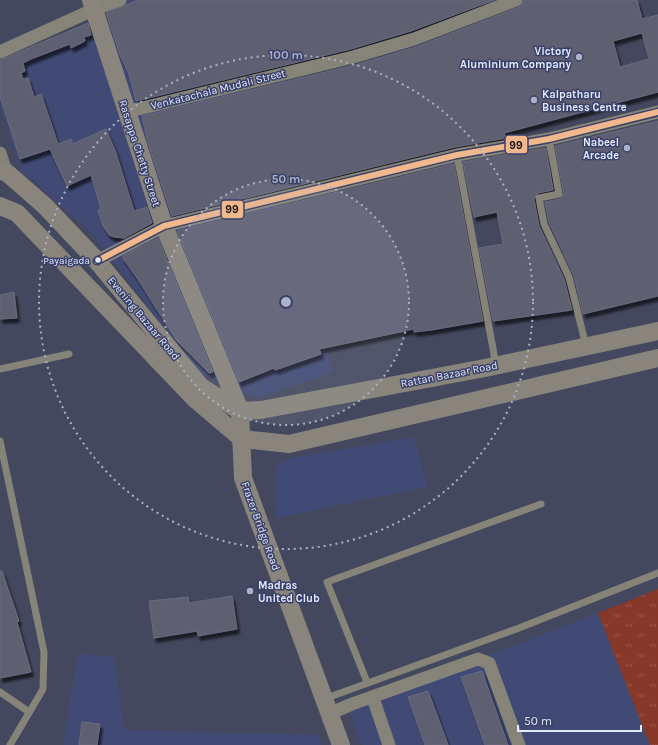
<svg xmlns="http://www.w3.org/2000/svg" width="658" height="745" viewBox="0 0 658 745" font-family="Karla,sans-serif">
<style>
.built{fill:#414a75}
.grass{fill:url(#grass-tufts)}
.building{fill:#5f5f72;stroke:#6a6a7d;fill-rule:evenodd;filter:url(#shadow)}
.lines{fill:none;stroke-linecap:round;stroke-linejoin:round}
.lane{stroke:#868378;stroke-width:7}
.street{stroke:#868378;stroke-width:13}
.secondary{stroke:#89847c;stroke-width:18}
.bus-1-casing{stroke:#394169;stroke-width:9}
.bus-1{stroke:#f1b78d;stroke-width:6}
.ring{fill:none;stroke:#acb1c6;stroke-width:2;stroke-dasharray:2 4}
.poi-dot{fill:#acb1c6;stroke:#394169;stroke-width:1.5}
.bus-dot{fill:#e4eafe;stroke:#394169;stroke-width:1.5}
.labels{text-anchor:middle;stroke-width:3;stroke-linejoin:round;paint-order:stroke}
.bus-label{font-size:10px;fill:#e4eafe;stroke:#394169;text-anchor:end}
.poi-label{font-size:11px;font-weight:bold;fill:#e4eafe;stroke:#394169;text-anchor:end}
.street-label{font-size:11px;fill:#e4eafe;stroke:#394169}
.centre{fill:#acb1c6;stroke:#394169;stroke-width:2}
.ring-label{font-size:12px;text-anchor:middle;font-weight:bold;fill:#acb1c6;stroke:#394169;stroke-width:3;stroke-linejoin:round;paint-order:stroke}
.line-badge{stroke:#394169;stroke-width:1.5}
.pale-badge-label{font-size:11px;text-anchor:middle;font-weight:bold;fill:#111}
</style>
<defs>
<pattern id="grass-tufts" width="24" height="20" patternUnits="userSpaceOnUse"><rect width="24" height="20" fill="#883829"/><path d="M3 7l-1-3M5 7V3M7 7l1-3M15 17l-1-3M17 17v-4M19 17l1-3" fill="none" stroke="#995549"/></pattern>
<filter id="shadow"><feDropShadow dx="2.5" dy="4.5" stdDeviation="1" flood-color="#0009"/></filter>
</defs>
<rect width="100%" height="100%" fill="#44485e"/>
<g class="built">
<path d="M112,0H206L334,372L257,398L228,387L198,371L91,233L21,170L0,107V69L120,23Z"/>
<path d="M414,437L427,487L276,518L275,467L291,458Z"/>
<path d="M598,613L650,745H362L349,710Z"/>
<path d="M78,654L114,657L124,730L319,735L321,745H63Z"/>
</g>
<path class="grass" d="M658,589V745H650L598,613Z"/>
<g class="building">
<path d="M138,0H494L411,31L351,49L136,101L129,74L120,55L106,13Z"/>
<path d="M524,0H637L642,19L658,15V92L504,133L506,138L455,147L172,216L148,143L142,116L355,65L416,47L519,7L522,5ZM642,33L649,59L620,67L613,41Z"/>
<path d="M88,23L91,35L84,37L85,41L71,48L70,44L31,59L23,63L25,71L21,73L23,79L28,78L34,97L41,94L58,144L71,139L73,144L106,129L116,153L134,211L147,207L152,223L124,238L114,237L109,235L103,226L98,210L101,209L91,175L67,186L50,149L20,159L0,97V60Z"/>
<path d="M658,121V296L583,314L574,276L549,222L545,202L560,199L564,195L555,146Z"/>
<path d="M546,148L553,190L538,193L534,199L539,226L564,279L572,310L493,321L479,248L503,244L497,212L474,217L463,162Z"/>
<path d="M454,164L483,321L431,330L414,332V329L319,349L321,354L275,370L274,368L239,382L177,231Z"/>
<path d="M158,238L213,372L209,373L177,341L139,281L123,258V256Z"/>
<path d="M14,292L17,318L0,319V295Z"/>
<path d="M0,571H2L19,621L17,622L31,672L0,678Z"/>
<path d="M232,596L237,629L198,636L197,631L154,638L149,601L188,597L189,603Z"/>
<path d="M482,671L508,745H485L461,677Z"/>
<path d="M428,691L448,745H425L408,697Z"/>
<path d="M82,722L100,724L97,745H79Z"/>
</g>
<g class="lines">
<g class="lane">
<path d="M549,139L559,194L539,198L544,224L569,277L586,346"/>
<path d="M457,155L496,365"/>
<path d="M0,369L69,354"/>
<path d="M0,441L44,652L43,689L10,745"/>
<path d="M367,682L327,582L541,504"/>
<path d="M0,692L29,712"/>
<path d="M324,699L519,628L658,573"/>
</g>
<g class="street">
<path d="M0,52L95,9L120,0"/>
<path d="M126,112L353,57L414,39L516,0"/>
<path d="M0,153L6,172"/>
<path d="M97,261L164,226L457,155L549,139L658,112"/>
<path d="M373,698L389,745"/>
<path d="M329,714L352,704L478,659L489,663L519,745"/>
</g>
<g class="secondary">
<path d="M91,0L164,226L240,411L243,478L341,745"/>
<path d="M0,171L6,172L45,206L97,261L201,387L240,411"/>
<path d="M0,206L17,213L196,400L242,439"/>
<path d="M240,411L261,410L485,368L658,331"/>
<path d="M242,439L289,444L658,358"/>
</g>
<g class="bus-1-casing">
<path id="bus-1" d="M97,261L164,226L457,155L549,139L658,112"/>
</g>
<use href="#bus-1" class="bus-1"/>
</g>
<circle cx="286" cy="302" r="123" fill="#acb1c6" fill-opacity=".12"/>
<g class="ring">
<circle cx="286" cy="302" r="123"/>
<circle cx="286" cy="302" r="247"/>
</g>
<g class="poi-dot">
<circle cx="579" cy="57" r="4"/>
<circle cx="534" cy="100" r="4"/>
<circle cx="627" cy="148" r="4"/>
<circle cx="250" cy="591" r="4"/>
</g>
<circle class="bus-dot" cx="98" cy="260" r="3.5"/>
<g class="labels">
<g class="bus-label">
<text x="90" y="264">Payaigada</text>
</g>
<g class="poi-label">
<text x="571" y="55">Victory<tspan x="571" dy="13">Aluminium Company</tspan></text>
<text x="542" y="98" text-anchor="start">Kalpatharu<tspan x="542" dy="13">Business Centre</tspan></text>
<text x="619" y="146">Nabeel<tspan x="619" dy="13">Arcade</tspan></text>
<text x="258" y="589" text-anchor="start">Madras<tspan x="258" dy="13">United Club</tspan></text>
</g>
<g class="street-label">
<text transform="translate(218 89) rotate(-14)" y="4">Venkatachala Mudali Street</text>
<text transform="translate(140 153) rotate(72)" y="4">Rasappa Chetty Street</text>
<text transform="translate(144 318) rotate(50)" y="4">Evening Bazaar Road</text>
<text transform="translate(449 374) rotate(-11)" y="4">Rattan Bazaar Road</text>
<text transform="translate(261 526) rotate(70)" y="4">Frazer Bridge Road</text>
</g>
</g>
<circle cx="286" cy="302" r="6" class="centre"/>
<g class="ring-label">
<text x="286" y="59">100 m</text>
<text x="286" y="183">50 m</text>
</g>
<g class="line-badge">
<rect x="505" y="135" width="23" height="19" rx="4" fill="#f1b78d"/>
<rect x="221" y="200" width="23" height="19" rx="4" fill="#f1b78d"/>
</g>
<g class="pale-badge-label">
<text x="516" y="149">99</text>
<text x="232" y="213">99</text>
</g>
<path d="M518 725v6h123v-6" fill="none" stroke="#e4eafe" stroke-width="2"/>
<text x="524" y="725" font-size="12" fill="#e4eafe" stroke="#394169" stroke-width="3" paint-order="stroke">50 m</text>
</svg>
